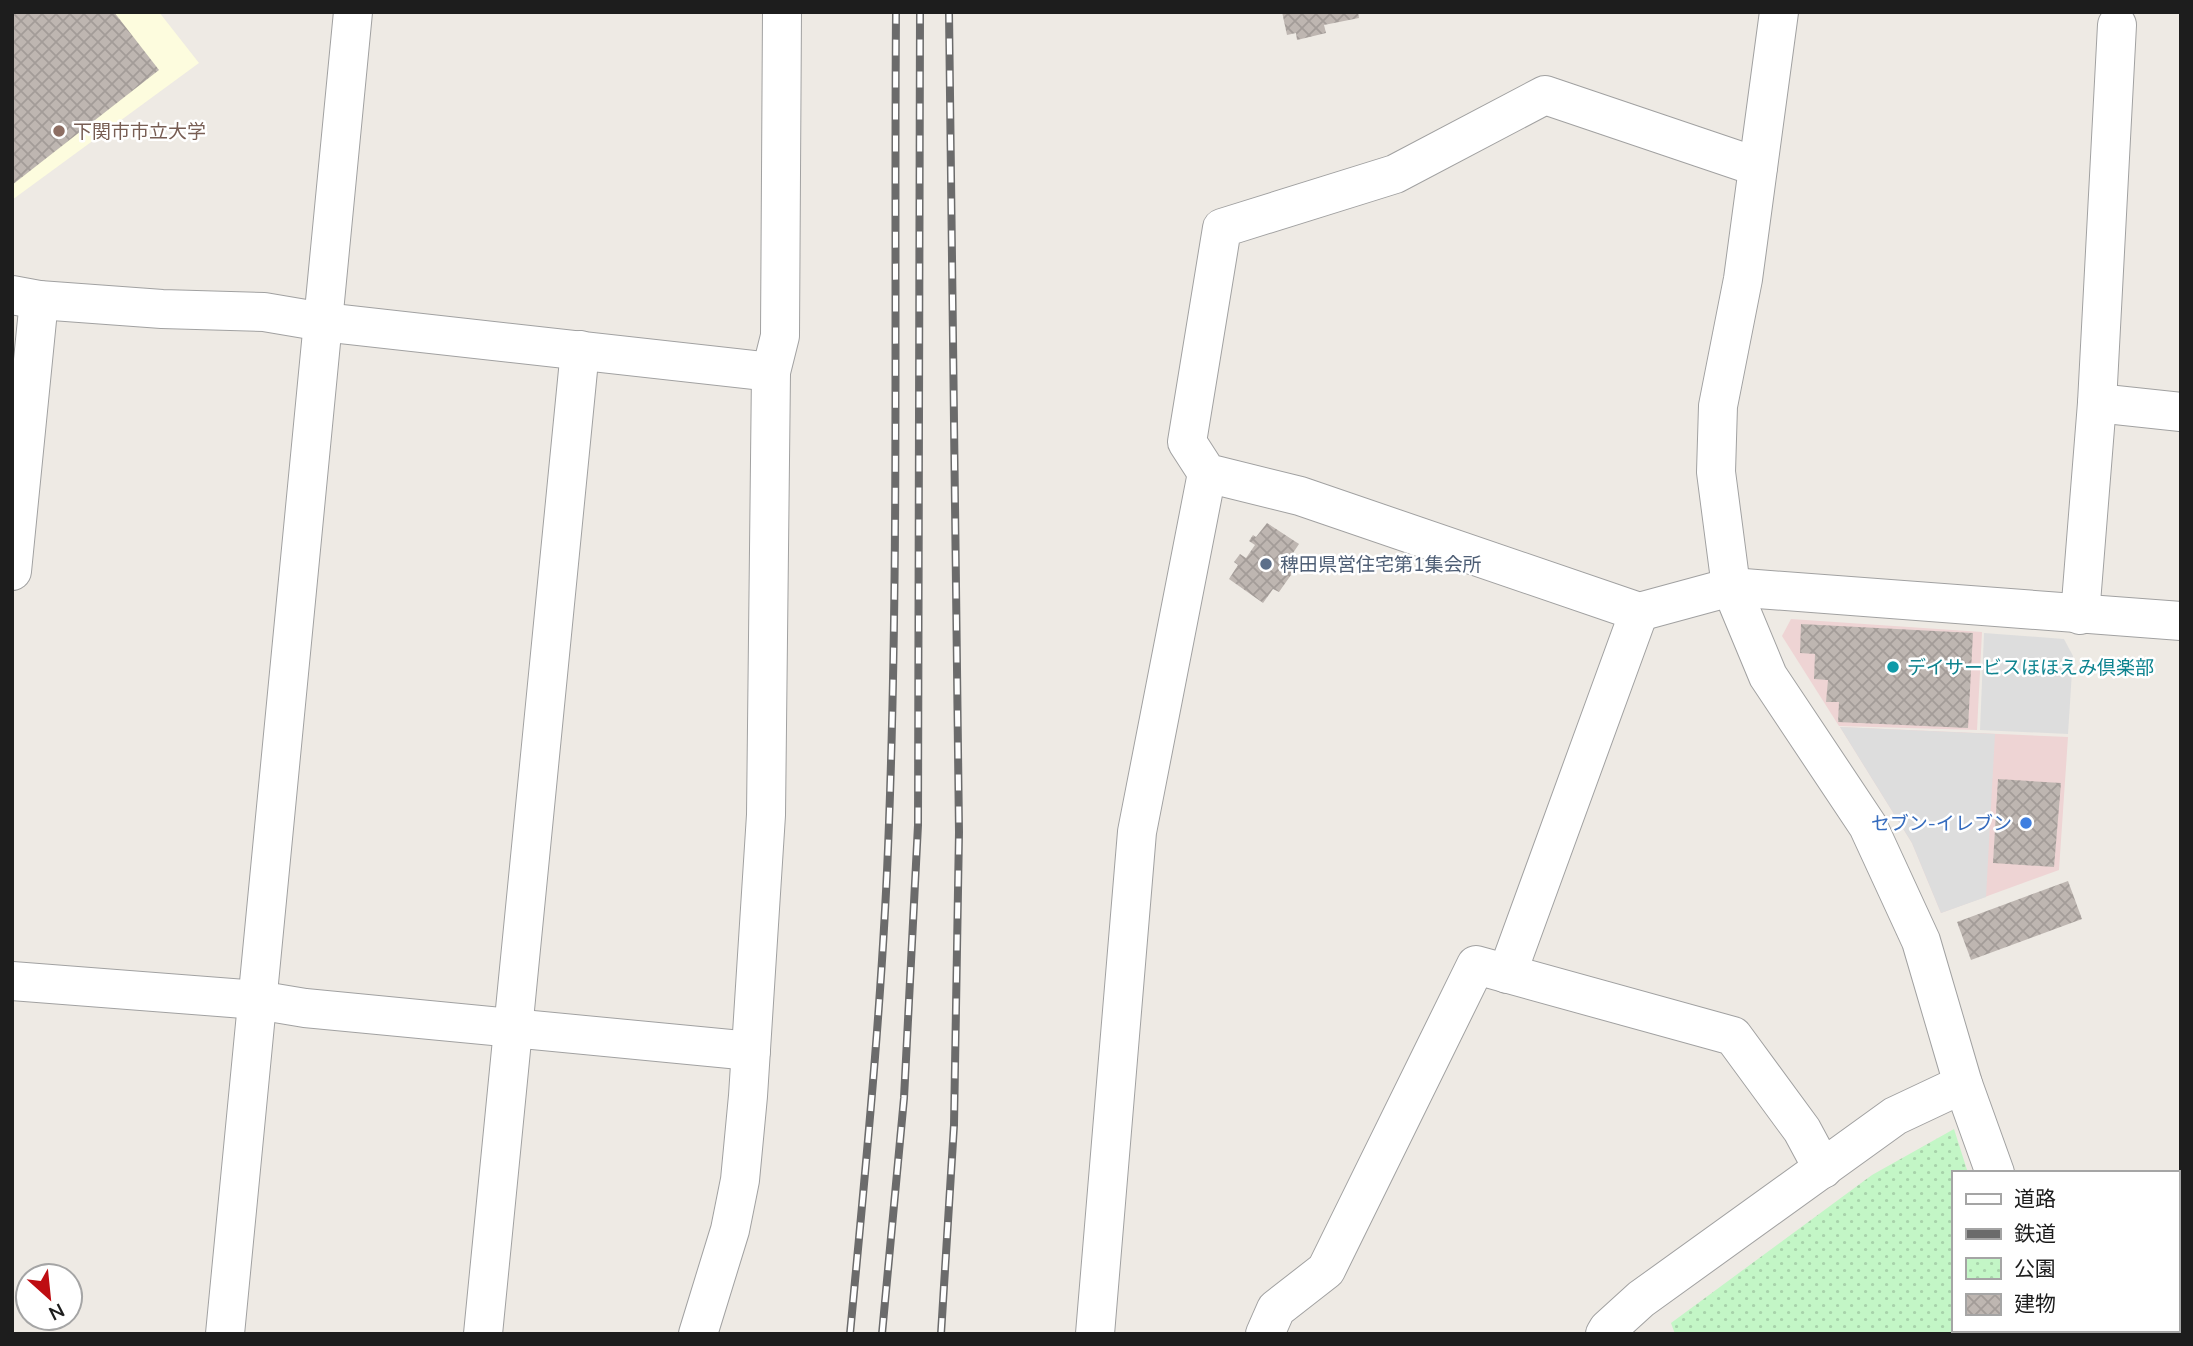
<svg xmlns="http://www.w3.org/2000/svg" width="2193" height="1346" viewBox="0 0 2193 1346" font-family="Mulish,'Noto Sans JP',sans-serif">
<style>
.commercial{fill:#eed4d4}
.education{fill:#fdfcde}
.park{fill:url(#park-dots)}
.parking{fill:#ddd}
.building{fill:url(#building-cross-hatch)}
.lines{fill:none;stroke-linecap:round;stroke-linejoin:round}
.minor-casing{stroke:#a1a1a1;stroke-width:40}
.path{stroke:#f07b72;stroke-width:4.5;stroke-dasharray:3.5 3.5;stroke-linecap:butt}
.minor{stroke:#fff;stroke-width:38}
.rail-casing{stroke:#6b6b6b;stroke-width:8}
.rail{stroke:#fff;stroke-width:5;stroke-dasharray:16;stroke-linecap:butt}
.education-dot{fill:#8d6e63;stroke:#fff;stroke-width:2.5}
.service-dot{fill:#5c6f8a;stroke:#fff;stroke-width:2.5}
.culture-dot{fill:#0f9aa8;stroke:#fff;stroke-width:2.5}
.shop-dot{fill:#3f7fe0;stroke:#fff;stroke-width:2.5}
.labels{text-anchor:middle;stroke-width:5;stroke-linejoin:round;paint-order:stroke}
.education-label{font-size:19px;fill:#785e54;stroke:#fff;text-anchor:start}
.service-label{font-size:19px;fill:#4e5e75;stroke:#fff;text-anchor:start}
.culture-label{font-size:19px;fill:#0d838f;stroke:#fff;text-anchor:start}
.shop-label{font-size:19px;fill:#366cbe;stroke:#fff;text-anchor:end}
</style>
<defs>
<pattern id="park-dots" width="8" height="8" patternUnits="userSpaceOnUse" patternTransform="scale(1.75)"><rect width="8" height="8" fill="#c3f6c6"/><path d="M2 2h.1M6 6h.1" fill="none" stroke="#a7d2aa" stroke-width="1.8" stroke-linecap="round"/></pattern>
<pattern id="building-cross-hatch" width="8" height="8" patternUnits="userSpaceOnUse" patternTransform="scale(1.75)"><rect width="8" height="8" fill="#beb6b1"/><path d="M0 0l8 8M0 8l8-8" fill="none" stroke="#a39c98"/></pattern>
</defs>
<rect width="100%" height="100%" fill="#eeeae4"/>
<g class="commercial">
<path d="M1791,619L1982,632L1977,730L1839,726L1782,636Z"/>
<path d="M1840,727L2068,737L2059,870L1941,913L1912,843Z"/>
</g>
<path class="education" d="M12,12H159L199,63L12,200Z"/>
<path class="park" d="M1954,1129L1968,1173H1953V1330H2016L2017,1334H1675L1671,1323L1872,1175Z"/>
<g class="parking">
<path d="M1984,633L2064,639L2073,656L2068,734L1980,730Z"/>
<path d="M1840,727L1995,734L1986,897L1941,913L1912,843Z"/>
</g>
<g class="building">
<path d="M12,12H114L159,70L12,185Z"/>
<path d="M1282,12H1358L1359,18L1324,25L1326,33L1297,40L1296,33L1287,35Z"/>
<path d="M1267,523L1299,544L1289,559L1298,565L1279,592L1273,589L1263,603L1229,579L1238,565L1234,562L1240,554L1246,558L1255,545L1249,541L1253,535L1256,537Z"/>
<path d="M1801,624L1973,633L1968,728L1838,722L1839,702H1826L1828,680L1814,679L1815,654L1800,653Z"/>
<path d="M1998,779L2061,783L2054,867L1993,863Z"/>
<path d="M2068,881L2082,919L1971,960L1957,922Z"/>
</g>
<g class="lines">
<g class="minor-casing">
<g id="minor">
<path d="M1779,12L1743,279L1718,406L1716,472L1731,587L1768,676L1868,826L1921,941L1963,1084L1995,1173"/>
<path d="M1758,167L1545,95L1395,174L1222,228L1187,442L1207,473L1300,496L1639,612L1731,587L2181,621"/>
<path d="M12,295L39,300L162,309L264,312L323,322L771,372"/>
<path d="M2097,403L2181,412"/>
<path d="M12,571L39,300"/>
<path d="M2080,615L2097,403L2117,25"/>
<path d="M1507,974L1639,612"/>
<path d="M12,981L257,1000L305,1008L751,1051"/>
<path d="M2044,1330L2045,1334"/>
<path d="M225,1334L353,12"/>
<path d="M483,1334L580,350"/>
<path d="M698,1334L730,1230L740,1180L748,1096L766,815L771,372L780,336L782,12"/>
<path d="M1095,1334L1137,832L1207,473"/>
<path d="M1265,1334L1276,1309L1326,1270L1476,965L1733,1036L1802,1130L1823,1169"/>
<path d="M1605,1334L1608,1329L1641,1299L1895,1116L1963,1084"/>
</g>
</g>
<path class="path" d="M2177,1233H2181"/>
<use href="#minor" class="minor"/>
<g class="rail-casing">
<g id="rail">
<path d="M850,1334C866,1164 883,994 889,823C899,553 894,282 896,12"/>
<path d="M882,1334L904,1098L918,825L920,12"/>
<path d="M941,1334L954,1125L959,832L949,12"/>
</g>
</g>
<use href="#rail" class="rail"/>
</g>
<circle class="education-dot" cx="59" cy="131" r="7"/>
<circle class="service-dot" cx="1266" cy="564" r="7"/>
<circle class="culture-dot" cx="1893" cy="667" r="7"/>
<circle class="shop-dot" cx="2026" cy="823" r="7"/>
<g class="labels">
<g class="education-label">
<text x="73" y="138">下関市市立大学</text>
</g>
<g class="service-label">
<text x="1280" y="571">稗田県営住宅第1集会所</text>
</g>
<g class="culture-label">
<text x="1907" y="674">デイサービスほほえみ倶楽部</text>
</g>
<g class="shop-label">
<text x="2012" y="830">セブン-イレブン</text>
</g>
</g>
<rect width="2193" height="1346" fill="none" stroke="#1d1d1d" stroke-width="28"/>
<rect x="1952" y="1171" width="228" height="161" fill="#ffffff" stroke="#a5a5a5" stroke-width="2"/>
<rect x="1966" y="1194" width="35" height="10" fill="#ffffff" stroke="#a5a5a5" stroke-width="2"/>
<text x="2014" y="1206" font-size="21" fill="#1d1d1d">道路</text>
<rect x="1966" y="1229" width="35" height="10" fill="#6b6b6b" stroke="#a5a5a5" stroke-width="2"/>
<text x="2014" y="1241" font-size="21" fill="#1d1d1d">鉄道</text>
<rect x="1966" y="1258" width="35" height="21" fill="url(#park-dots)" stroke="#a5a5a5" stroke-width="2"/>
<text x="2014" y="1276" font-size="21" fill="#1d1d1d">公園</text>
<rect x="1966" y="1294" width="35" height="21" fill="url(#building-cross-hatch)" stroke="#a5a5a5" stroke-width="2"/>
<text x="2014" y="1311" font-size="21" fill="#1d1d1d">建物</text>
<g transform="translate(49 1297) rotate(153)"><circle r="33" fill="#ffffff" stroke="#a5a5a5" stroke-width="2"/>
<path d="M0-5L12 26L0 18L-12 26Z" fill="#be0d12"/>
<text y="-10" font-size="19" font-weight="bold" text-anchor="middle" fill="#1d1d1d">N</text>
</g>
</svg>
